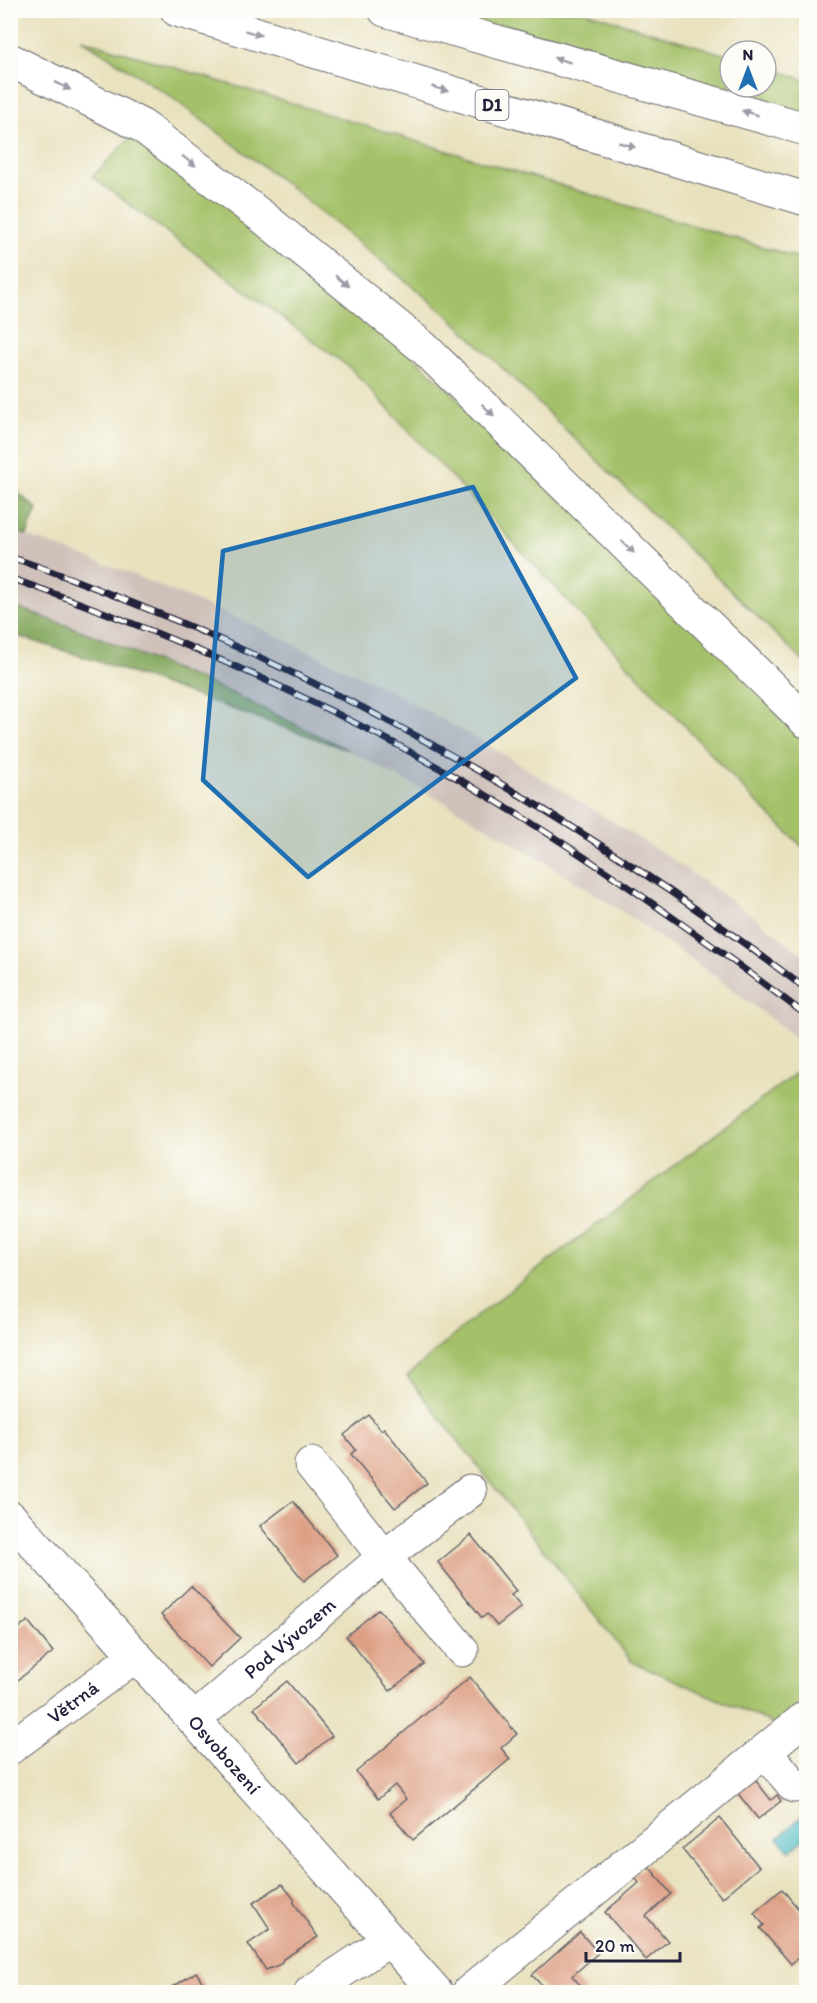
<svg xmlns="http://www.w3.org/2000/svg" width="817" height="2003" viewBox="0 0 817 2003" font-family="Itim,sans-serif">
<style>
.industrial{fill:#cfc1ba}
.green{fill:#a4c169;stroke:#637252;stroke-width:1.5}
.forest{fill:#83a75d;stroke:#52644c;stroke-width:1.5}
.water{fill:#4ab9c2;stroke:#366e7e;stroke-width:1.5}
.building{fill:#dd9f84}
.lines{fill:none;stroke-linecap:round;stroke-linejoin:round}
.minor-casing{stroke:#676569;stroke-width:35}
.highway-casing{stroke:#676569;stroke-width:35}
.minor{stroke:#fff;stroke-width:33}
.highway{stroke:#fff;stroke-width:33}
.rail-casing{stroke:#22223b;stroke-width:7}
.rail{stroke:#fdfcf7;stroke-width:4.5;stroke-dasharray:14;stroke-linecap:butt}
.oneway{fill:#9c9ca7}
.marked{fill:#1f6fb2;fill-opacity:0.2;stroke:#1f6fb2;stroke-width:4.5;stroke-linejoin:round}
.labels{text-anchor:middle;stroke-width:4.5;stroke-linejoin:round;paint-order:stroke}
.shield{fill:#fdfcf7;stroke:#646373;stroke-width:1.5}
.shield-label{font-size:18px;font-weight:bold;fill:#22223b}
.street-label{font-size:20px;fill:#22223b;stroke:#fdfcf7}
</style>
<rect width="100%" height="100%" fill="#fdfcf7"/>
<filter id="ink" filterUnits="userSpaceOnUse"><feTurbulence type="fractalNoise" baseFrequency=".0167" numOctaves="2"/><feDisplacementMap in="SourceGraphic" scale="12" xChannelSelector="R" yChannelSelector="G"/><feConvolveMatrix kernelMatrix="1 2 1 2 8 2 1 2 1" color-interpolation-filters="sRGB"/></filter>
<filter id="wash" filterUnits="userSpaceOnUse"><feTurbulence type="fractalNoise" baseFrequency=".008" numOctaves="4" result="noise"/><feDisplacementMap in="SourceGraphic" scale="24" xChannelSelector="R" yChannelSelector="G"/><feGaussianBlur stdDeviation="1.35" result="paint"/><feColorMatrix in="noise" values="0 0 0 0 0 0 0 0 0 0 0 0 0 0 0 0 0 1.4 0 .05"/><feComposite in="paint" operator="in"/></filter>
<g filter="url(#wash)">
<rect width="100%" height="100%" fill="#e8e1be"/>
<path class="industrial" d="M10,530L119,569L258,627L380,686L480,740L663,853L754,917L806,957V1046L712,974L623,912L534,855L444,802L348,750L229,692L93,635L11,605Z"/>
<g class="green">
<path d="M385,11H583L730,56V87H766V67L806,80V129Z"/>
<path d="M81,39L806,260V664L451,318L289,186L167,94Z"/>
<path d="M142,126L264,218L806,721V850L754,800L350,368L92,177Z"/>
<path d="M804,1067L806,1068V1759L777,1725L632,1662L407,1376L474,1318Z"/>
</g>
<g class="forest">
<path d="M10,486L37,509L27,535L11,530Z"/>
<path d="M10,605L93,635L229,692L348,750L97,661L11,634Z"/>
</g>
<path class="water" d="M802,1816L806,1822V1837L790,1851L778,1838Z"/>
<g id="blocks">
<g class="building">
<path d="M369,1415L381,1430L384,1428L427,1483L395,1508L351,1454L356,1450L344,1435Z"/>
<path d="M293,1501L337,1555L304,1581L260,1526Z"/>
<path d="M471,1535L516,1591L511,1595L521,1607L497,1626L487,1614L482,1618L438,1562Z"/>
<path d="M191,1586L240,1638L209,1667L161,1615Z"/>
<path d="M379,1609L424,1664L390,1691L346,1636Z"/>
<path d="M28,1621L53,1652L14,1683L10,1679V1635Z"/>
<path d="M470,1677L517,1734L501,1748L510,1759L413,1840L390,1813L406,1799L395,1785L378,1799L356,1772Z"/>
<path d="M287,1681L332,1736L299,1763L254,1708Z"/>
<path d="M753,1777L771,1800L777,1795L781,1801L758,1819L736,1791Z"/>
<path d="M720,1818L759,1867L722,1898L682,1849Z"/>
<path d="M647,1864L671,1894L646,1916L668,1941L646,1960L605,1912L639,1883L633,1875Z"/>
<path d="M282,1884L294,1899V1903L318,1937L283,1959L281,1964L266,1970L248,1944L270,1929L253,1903Z"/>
<path d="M782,1889L806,1918V1951L791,1964L760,1928L764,1925L754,1913Z"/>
<path d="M580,1932L598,1953L572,1976L585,1990L582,1992H548L532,1975Z"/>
<path d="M196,1972L209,1992H165Z"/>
</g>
</g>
</g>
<g filter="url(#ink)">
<use href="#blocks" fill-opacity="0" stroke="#676569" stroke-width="1.5"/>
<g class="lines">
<g class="minor-casing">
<g id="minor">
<path d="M311,1464L384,1557L462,1650"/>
<path id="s1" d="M10,1517L194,1720L436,1992"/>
<path id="s2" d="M194,1720L384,1557L470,1491"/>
<path id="s3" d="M10,1748L135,1656"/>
<path d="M765,1751L794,1786"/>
<path d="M311,1992L389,1940"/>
<path d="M469,1992L806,1717"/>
</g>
</g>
<g class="highway-casing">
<g id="highway">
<path d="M177,10L806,199"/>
<path d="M385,10L806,129"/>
<path d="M10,60L142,126L264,218L424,348L806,721"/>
</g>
</g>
<use href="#minor" class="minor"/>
<use href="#highway" class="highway"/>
<g class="rail-casing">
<g id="rail">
<path d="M10,557C67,575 122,599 177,621C405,717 609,840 806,989"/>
<path d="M10,578C131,620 251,670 365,728C522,808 666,910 806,1015"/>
</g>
</g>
<use href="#rail" class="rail"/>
</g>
<defs><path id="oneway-solid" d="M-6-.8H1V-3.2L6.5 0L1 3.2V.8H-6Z" transform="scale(1.5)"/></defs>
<g class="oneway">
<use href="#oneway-solid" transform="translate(253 33) rotate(17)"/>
<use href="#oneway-solid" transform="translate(562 60) rotate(-164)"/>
<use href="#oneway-solid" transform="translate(63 86) rotate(27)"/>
<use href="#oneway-solid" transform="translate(440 89) rotate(17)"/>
<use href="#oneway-solid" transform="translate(750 113) rotate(-164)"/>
<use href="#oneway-solid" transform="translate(627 145) rotate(17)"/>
<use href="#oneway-solid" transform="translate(189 161) rotate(37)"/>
<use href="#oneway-solid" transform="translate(342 281) rotate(39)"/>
<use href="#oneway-solid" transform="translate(488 410) rotate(44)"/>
<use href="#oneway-solid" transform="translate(628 547) rotate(44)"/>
</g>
</g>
<path class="marked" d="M473,487L576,678L308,877L203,780L223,551Z"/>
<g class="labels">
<rect class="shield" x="475.5" y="90" width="33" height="30" rx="4.5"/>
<g class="shield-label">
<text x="492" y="111">D1</text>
</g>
<g class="street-label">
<text dy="7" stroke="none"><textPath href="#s2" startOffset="126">Pod Vývozem</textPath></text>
<text dy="7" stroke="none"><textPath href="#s3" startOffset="78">Větrná</textPath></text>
<text dy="7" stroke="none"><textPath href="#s1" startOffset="320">Osvobození</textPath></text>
</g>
</g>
<rect width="817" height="2003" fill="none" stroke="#fdfcf7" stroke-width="36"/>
<g transform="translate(748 69)"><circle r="28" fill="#fdfcf7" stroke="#a5a5ac" stroke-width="1.5"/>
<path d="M0-4.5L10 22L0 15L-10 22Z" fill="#1f6fb2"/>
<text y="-9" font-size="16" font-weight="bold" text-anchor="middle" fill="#22223b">N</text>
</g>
<path d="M586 1952v9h94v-9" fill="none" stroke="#22223b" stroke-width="3"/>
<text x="595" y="1952" font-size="18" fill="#22223b" stroke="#fdfcf7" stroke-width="4.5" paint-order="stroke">20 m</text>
</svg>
